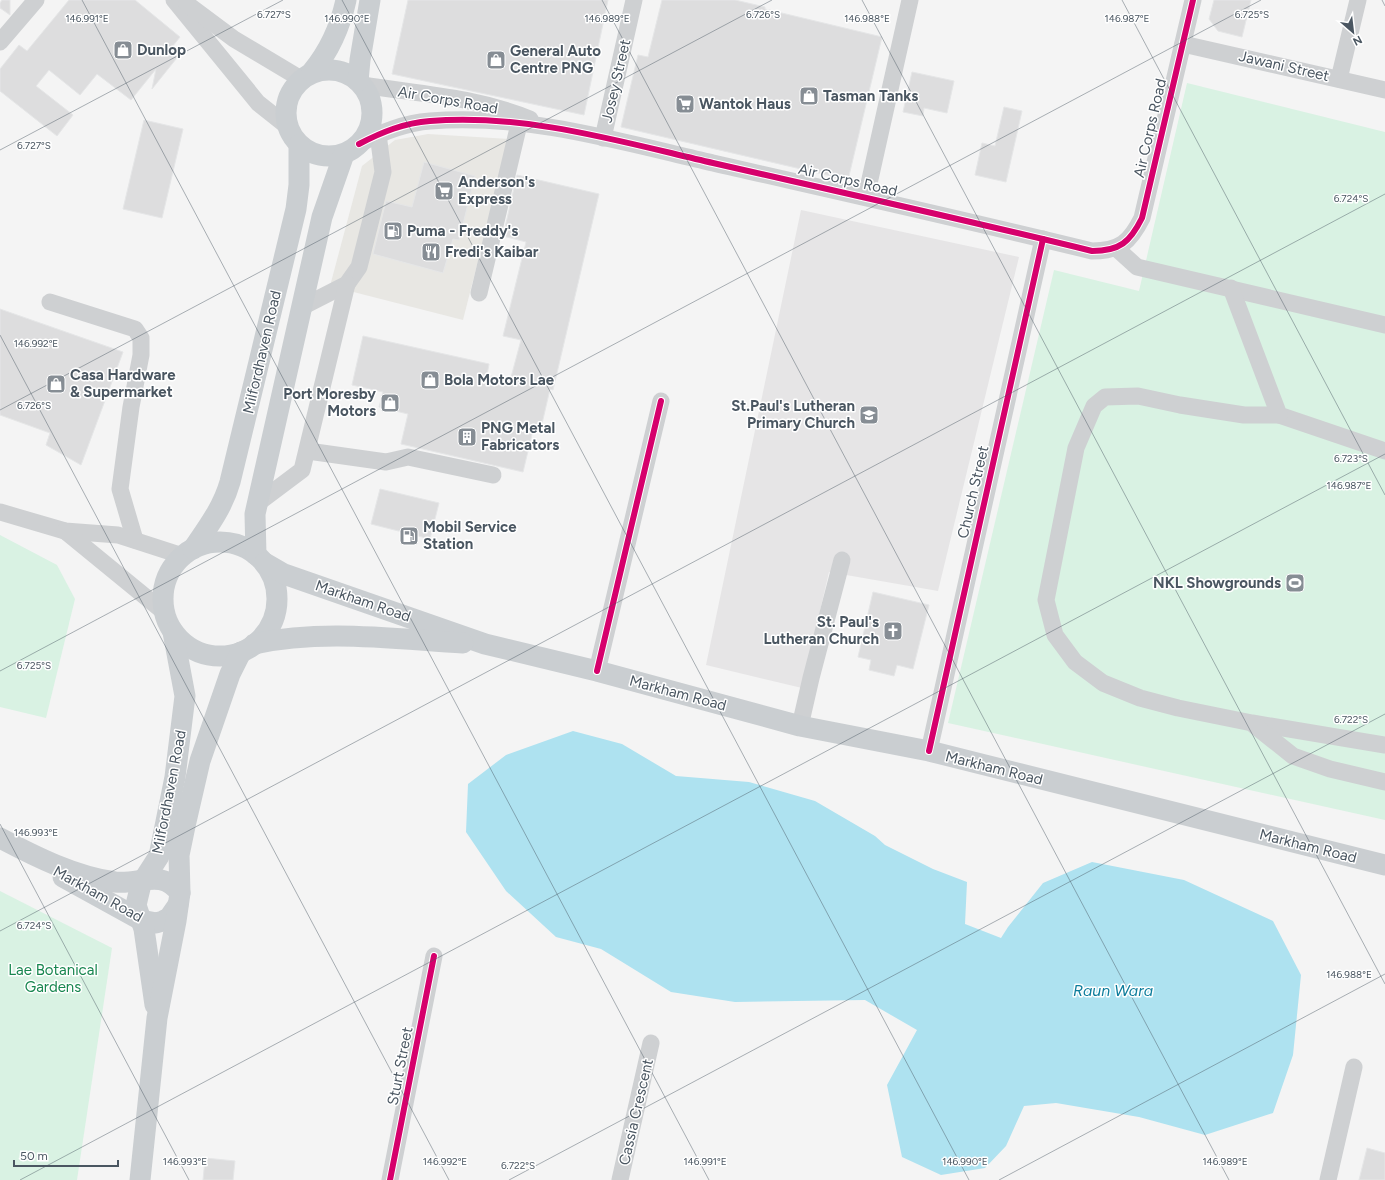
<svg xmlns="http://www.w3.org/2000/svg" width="1385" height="1180" viewBox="0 0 1385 1180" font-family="Figtree,sans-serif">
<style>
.commercial{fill:#e8e7e3}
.education{fill:#e6e5e6}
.green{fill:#d9f2e3}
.water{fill:#aee2f0}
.building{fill:#ddddde;stroke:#e5e6e7}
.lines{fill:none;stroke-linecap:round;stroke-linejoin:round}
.minor{stroke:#ced0d2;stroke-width:17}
.major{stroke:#caced1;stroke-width:21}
.cycleway-casing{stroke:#fff;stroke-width:8}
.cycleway{stroke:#d6006c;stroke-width:6}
.ticks{fill:none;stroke:#4a5661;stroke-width:1;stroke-opacity:0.45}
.labels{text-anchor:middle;stroke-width:3;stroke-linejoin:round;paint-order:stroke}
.poi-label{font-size:15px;font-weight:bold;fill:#4a5661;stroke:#fff;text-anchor:start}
.street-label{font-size:15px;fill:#4a5661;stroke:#fff}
.park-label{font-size:15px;fill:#17864f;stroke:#fff}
.water-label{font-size:16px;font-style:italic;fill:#0c7c9b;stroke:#fff}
.ticks-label{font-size:10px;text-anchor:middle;fill:#4a5661;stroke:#fff;stroke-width:3;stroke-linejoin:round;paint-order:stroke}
</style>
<rect width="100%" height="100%" fill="#f4f4f4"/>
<path class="commercial" d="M428,134L509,139L463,320L330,286L362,166L395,140Z"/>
<path class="education" d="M801,210L1019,257L938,591L829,572L802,688L706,665Z"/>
<g class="green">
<path d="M1187,83L1385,132V820L948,723L1054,270L1139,291Z"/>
<path d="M0,535L57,565L75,599L46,718L0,707Z"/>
<path d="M0,891L112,948L77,1180H0Z"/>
</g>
<path class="water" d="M573,731L622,744L676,776L749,782L815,801L875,836L885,845L933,869L967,882L965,924L1001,938L1008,927L1043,883L1092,862L1184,880L1273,921L1301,975L1293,1055L1273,1113L1205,1135L1139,1117L1056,1103L1024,1106L1006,1146L985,1168L941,1175L902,1157L887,1085L917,1030L865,1000L735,1002L671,992L601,949L556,937L506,891L466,832L468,784L506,755Z"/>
<g class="building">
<path d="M2,0H10V15L0,8V3Z"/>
<path d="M69,0H135L180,37L172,47L180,54L152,89L156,69L131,100L97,74L80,95L49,70L36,86L73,115L57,136L0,91V69L19,45L27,51Z"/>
<path d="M408,0H608L584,115L392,74Z"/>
<path d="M662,0H735L765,7V9L882,37L848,180L621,127L638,55L648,57Z"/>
<path d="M1214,0H1251L1242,37L1218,31L1209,19Z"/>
<path d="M912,72L954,81L947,113L924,108L923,116L903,112Z"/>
<path d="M1004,107L1022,111L1006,182L975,175L982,143L995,146Z"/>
<path d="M144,120L183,129L162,218L123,209Z"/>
<path d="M424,162L475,176L459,240L453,239L443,273L373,254L386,201L412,207Z"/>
<path d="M517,175L599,194L553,390L550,389L541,428L534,426L523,472L401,444L408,414L379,407L383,392L352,385L363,336L489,364L487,375L510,381L521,340L503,336L526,242L503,236Z"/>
<path d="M0,309L123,352L81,465L46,445L50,433L0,415Z"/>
<path d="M380,489L439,503L430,539L371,524Z"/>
<path d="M873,592L929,605L913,669L897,665L894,676L869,670L871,660L858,657Z"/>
<path d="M1367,1148L1385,1153V1180H1359Z"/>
<path d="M205,1158L235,1161L233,1180H203Z"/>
</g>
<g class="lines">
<g class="minor">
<path d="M174,0L258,103L287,126"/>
<path d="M187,4L234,39L301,79"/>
<path d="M0,42L36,0"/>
<path d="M1183,44L1385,90"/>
<path d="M1339,79L1358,0"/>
<path d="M363,85C420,94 476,97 530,119"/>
<path d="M603,138L634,0"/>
<path d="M359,144C382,132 404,123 430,121C525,113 622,142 713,163C840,192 966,220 1092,251C1120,251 1130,242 1142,218L1193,0"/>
<path d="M866,197L910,0"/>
<path d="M1116,248L1137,267L1385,325"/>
<path d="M1231,288L1279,415L1385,451"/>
<path d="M479,293L519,124"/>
<path d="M50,302L135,329L141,338V355L131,407L120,489L135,540"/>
<path d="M302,307L347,284L359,267L383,172L378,134"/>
<path d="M1279,415H1244L1180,405L1138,396L1105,397L1094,406L1076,448L1046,600L1055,635L1075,662L1103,683L1140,698L1178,708L1252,723L1385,745"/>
<path d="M308,451L386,462L408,457L493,475"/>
<path d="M258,503L302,470L347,284"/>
<path d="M0,512L65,531L118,535L183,556"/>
<path d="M65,531L164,612"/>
<path d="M597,671L661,401"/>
<path d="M1254,725L1293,756L1330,769L1385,782"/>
<path d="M800,726L811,678L842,560"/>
<path d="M929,751L1043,239"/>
<path d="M390,1180L434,956"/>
<path d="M620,1180L651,1043"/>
<path d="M1328,1180L1354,1067"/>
</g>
<g class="major">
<circle cx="329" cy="113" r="43"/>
<path d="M312,72C330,50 340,28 346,0"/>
<path d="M358,81L360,60L370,0"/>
<circle cx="220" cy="599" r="57"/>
<path d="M193,549C208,527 223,507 230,482L296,209L299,185V145"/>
<path d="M256,555L255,514L322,217L344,154"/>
<path d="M265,563L284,574L485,644L597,671L800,726L929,751L1385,865"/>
<path d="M254,644C321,629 394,639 463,643"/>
<path d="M0,838C36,857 74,876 115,882C141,885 161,868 180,893"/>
<path d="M63,877L141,920L156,923L163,921L169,918L178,905"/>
<path d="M155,1005L144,929L136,905L141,884L159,856L175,777L185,696L173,632"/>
<path d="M140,1180L157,1018L176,921L180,893L179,855L185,826L200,761L230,674L241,652"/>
</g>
<g class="cycleway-casing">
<g id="cycleway">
<path d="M359,144C382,132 404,123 430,121C525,113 622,142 713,163C840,192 966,220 1092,251C1120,251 1130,242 1142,218L1193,0"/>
<path d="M597,671L661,401"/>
<path d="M929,751L1043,239"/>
<path d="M390,1180L434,956"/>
</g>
</g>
<use href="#cycleway" class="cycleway"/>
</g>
<path class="ticks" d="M82,0L709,1180M342,0L969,1180M602,0L1229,1180M862,0L1385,984M1122,0L1385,495M1382,0L1385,6M0,150L283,0M0,335L449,1180M0,410L772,0M0,671L1261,0M0,824L189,1180M0,931L1385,194M20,1180L1385,454M509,1180L1385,714M999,1180L1385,974"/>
<defs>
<g id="shop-square" transform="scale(1)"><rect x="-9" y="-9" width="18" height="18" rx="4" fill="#868d94" stroke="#fff"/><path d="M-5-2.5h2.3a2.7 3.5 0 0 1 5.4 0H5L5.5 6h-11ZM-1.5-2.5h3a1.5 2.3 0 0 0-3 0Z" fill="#fff"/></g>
<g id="supermarket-square" transform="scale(1)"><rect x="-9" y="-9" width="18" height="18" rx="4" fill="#868d94" stroke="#fff"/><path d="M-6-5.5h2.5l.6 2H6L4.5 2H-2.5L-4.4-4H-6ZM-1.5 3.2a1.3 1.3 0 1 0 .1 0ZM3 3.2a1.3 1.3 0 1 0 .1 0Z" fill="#fff"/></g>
<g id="fuel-square" transform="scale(1)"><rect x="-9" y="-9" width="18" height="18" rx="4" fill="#868d94" stroke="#fff"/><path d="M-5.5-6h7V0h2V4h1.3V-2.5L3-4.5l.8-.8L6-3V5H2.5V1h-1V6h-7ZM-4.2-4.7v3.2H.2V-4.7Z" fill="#fff"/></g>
<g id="restaurant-square" transform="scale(1)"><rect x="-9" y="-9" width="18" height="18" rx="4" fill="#868d94" stroke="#fff"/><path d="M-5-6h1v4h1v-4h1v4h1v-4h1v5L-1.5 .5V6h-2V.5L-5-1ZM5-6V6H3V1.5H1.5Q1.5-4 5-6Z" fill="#fff"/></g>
<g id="school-square" transform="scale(1)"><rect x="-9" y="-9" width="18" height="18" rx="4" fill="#868d94" stroke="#fff"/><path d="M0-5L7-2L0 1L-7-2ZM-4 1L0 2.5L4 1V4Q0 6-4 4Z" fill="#fff"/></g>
<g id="building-square" transform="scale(1)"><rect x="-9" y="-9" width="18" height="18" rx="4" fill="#868d94" stroke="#fff"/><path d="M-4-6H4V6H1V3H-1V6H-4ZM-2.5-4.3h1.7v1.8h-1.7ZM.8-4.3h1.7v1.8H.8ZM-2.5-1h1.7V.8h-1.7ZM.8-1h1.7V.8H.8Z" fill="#fff"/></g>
<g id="stadium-square" transform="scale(1)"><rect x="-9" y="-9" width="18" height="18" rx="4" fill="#868d94" stroke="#fff"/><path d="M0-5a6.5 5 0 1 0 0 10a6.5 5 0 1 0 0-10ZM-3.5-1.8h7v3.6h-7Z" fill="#fff"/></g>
<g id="church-square" transform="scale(1)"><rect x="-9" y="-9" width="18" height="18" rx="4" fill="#868d94" stroke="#fff"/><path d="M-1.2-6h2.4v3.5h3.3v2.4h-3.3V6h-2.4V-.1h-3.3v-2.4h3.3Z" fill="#fff"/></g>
</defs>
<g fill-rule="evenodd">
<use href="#shop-square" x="123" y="50"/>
<use href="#shop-square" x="496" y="60"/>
<use href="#shop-square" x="809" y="96"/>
<use href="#supermarket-square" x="685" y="104"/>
<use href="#supermarket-square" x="444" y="191"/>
<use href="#fuel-square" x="393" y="231"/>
<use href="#restaurant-square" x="431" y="252"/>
<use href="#shop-square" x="430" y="380"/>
<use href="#shop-square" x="56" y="384"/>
<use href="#shop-square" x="390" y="403"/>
<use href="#school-square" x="869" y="415"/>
<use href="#building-square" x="467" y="437"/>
<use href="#fuel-square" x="409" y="536"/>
<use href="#stadium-square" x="1295" y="583"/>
<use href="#church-square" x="893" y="631"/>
</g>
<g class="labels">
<g class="poi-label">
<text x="137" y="55">Dunlop</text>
<text x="510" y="56">General Auto<tspan x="510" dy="17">Centre PNG</tspan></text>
<text x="823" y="101">Tasman Tanks</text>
<text x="699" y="109">Wantok Haus</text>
<text x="458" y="187">Anderson's<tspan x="458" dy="17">Express</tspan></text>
<text x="407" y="236">Puma - Freddy's</text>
<text x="445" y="257">Fredi's Kaibar</text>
<text x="70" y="380">Casa Hardware<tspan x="70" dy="17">&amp; Supermarket</tspan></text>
<text x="444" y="385">Bola Motors Lae</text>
<text x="376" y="399" text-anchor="end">Port Moresby<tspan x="376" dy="17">Motors</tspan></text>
<text x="855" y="411" text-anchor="end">St.Paul's Lutheran<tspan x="855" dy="17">Primary Church</tspan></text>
<text x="481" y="433">PNG Metal<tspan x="481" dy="17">Fabricators</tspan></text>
<text x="423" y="532">Mobil Service<tspan x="423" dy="17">Station</tspan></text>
<text x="1281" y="588" text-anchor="end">NKL Showgrounds</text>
<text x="879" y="627" text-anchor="end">St. Paul's<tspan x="879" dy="17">Lutheran Church</tspan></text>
</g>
<g class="street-label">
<text transform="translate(1284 66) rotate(13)" y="5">Jawani Street</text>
<text transform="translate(616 81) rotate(-77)" y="5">Josey Street</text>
<text transform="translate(448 100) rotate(10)" y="5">Air Corps Road</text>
<text transform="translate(1150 128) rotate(-77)" y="5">Air Corps Road</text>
<text transform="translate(848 180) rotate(13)" y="5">Air Corps Road</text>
<text transform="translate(262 352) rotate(-77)" y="5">Milfordhaven Road</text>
<text transform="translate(973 492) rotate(-77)" y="5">Church Street</text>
<text transform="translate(363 601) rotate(19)" y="5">Markham Road</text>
<text transform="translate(678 693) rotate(15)" y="5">Markham Road</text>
<text transform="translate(994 768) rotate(14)" y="5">Markham Road</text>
<text transform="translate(169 792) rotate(-79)" y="5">Milfordhaven Road</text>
<text transform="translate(1308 846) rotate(14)" y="5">Markham Road</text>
<text transform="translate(98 894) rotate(29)" y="5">Markham Road</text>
<text transform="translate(400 1066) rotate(-79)" y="5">Sturt Street</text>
<text transform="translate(636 1112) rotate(-77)" y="5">Cassia Crescent</text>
</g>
<g class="park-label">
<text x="53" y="975">Lae Botanical<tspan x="53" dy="17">Gardens</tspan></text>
</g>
<g class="water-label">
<text x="1113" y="996">Raun Wara</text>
</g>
</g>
<g class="ticks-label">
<text x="274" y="18">6.727°S</text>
<text x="763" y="18">6.726°S</text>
<text x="1252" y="18">6.725°S</text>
<text x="867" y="22">146.988°E</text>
<text x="1127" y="22">146.987°E</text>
<text x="87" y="22">146.991°E</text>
<text x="347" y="22">146.990°E</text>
<text x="607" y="22">146.989°E</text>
<text x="34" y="149">6.727°S</text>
<text x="1351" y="202">6.724°S</text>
<text x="36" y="347">146.992°E</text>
<text x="34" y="409">6.726°S</text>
<text x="1351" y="462">6.723°S</text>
<text x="1349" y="489">146.987°E</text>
<text x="34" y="669">6.725°S</text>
<text x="1351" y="723">6.722°S</text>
<text x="36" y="836">146.993°E</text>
<text x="34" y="929">6.724°S</text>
<text x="1349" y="978">146.988°E</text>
<text x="185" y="1165">146.993°E</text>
<text x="445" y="1165">146.992°E</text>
<text x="705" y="1165">146.991°E</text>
<text x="965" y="1165">146.990°E</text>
<text x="1225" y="1165">146.989°E</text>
<text x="518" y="1169">6.722°S</text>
</g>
<g transform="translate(1353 32) rotate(152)" stroke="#ffffff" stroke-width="3" paint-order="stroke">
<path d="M0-3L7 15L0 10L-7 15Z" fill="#4a5661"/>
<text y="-6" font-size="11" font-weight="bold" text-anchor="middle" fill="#4a5661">N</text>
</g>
<path d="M14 1160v6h104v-6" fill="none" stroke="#4a5661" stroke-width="2"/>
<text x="20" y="1160" font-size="12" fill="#4a5661" stroke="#ffffff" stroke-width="3" paint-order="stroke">50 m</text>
</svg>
